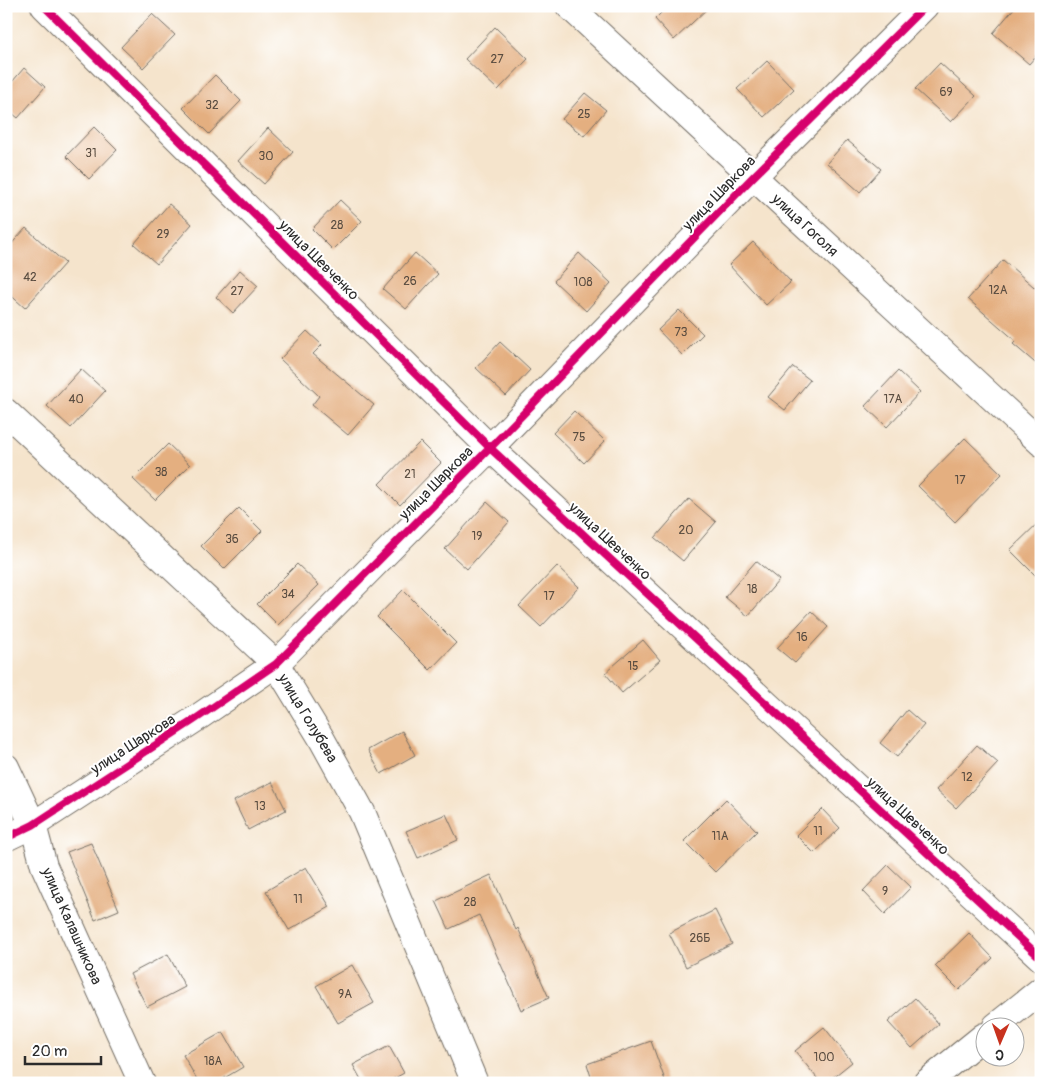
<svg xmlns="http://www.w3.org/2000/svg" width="1047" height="1089" viewBox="0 0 1047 1089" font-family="Pangolin,sans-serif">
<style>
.building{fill:#e4af80}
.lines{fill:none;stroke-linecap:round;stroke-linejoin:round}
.street-casing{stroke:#726c63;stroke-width:28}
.street{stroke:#fff;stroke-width:26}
.cycleway-casing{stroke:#fff;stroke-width:11}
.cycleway{stroke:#d6006c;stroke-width:8}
.labels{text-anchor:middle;stroke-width:4;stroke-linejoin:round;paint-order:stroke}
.number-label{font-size:12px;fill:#594c40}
.street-label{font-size:15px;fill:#2b2b2b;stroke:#fff}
</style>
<rect width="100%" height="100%" fill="#fff"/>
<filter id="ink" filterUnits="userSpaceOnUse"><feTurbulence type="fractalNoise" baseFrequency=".02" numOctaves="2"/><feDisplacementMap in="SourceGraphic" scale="10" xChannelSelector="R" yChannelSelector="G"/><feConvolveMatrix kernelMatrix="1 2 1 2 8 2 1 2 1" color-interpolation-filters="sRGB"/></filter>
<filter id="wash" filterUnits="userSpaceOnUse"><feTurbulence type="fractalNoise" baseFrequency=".0096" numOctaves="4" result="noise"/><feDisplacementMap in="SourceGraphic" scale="20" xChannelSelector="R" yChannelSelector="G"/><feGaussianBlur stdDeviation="1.12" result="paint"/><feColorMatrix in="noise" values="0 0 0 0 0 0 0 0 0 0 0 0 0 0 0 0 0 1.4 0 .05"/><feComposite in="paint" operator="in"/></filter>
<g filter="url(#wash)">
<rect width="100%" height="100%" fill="#f5e4cc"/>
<g id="blocks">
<g class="building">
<path d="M668,6H710L674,40L655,19Z"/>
<path d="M1016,6H1034L1041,12V50L1029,64L993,33Z"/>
<path d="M152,14L175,35L143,68L121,47Z"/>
<path d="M495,27L528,59L498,90L465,59Z"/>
<path d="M767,61L794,89L764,117L737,89Z"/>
<path d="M940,63L976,96L951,122L915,89Z"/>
<path d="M24,68L45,87L18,118L6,108V89Z"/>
<path d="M215,75L241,101L209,134L183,108Z"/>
<path d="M585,93L606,110L584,136L562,119Z"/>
<path d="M94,127L117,150L89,179L66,156Z"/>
<path d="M268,128L293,152L264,184L238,161Z"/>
<path d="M847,140L881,169L860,192L827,163Z"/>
<path d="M340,200L362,221L333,250L312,229Z"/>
<path d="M169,204L192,224L157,264L134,244Z"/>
<path d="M26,228L65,263L25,308L6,291V250Z"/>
<path d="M753,242L791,282L766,305L729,265Z"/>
<path d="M415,253L438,274L406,309L383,289Z"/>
<path d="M579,253L611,283L586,311L554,281Z"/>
<path d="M1003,260L1041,293V368L1013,344L1016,341L968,299Z"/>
<path d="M240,270L258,286L233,313L216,297Z"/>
<path d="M679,310L703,334L682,355L658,330Z"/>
<path d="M307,331L322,345L313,354L374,405L348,435L312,405L319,396L280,359Z"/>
<path d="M500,342L530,370L506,396L476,368Z"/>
<path d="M793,367L810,380L785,410L768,397Z"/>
<path d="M81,369L105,391L71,428L47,406Z"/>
<path d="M898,371L920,392L887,427L865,406Z"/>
<path d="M574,411L605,441L584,463L553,433Z"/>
<path d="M965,438L1002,474L955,522L918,486Z"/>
<path d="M420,442L441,463L400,505L379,484Z"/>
<path d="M168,444L190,465L155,500L133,479Z"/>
<path d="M689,499L716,522L683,561L655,538Z"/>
<path d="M487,502L509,522L467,569L445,549Z"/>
<path d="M239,508L262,531L224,569L201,546Z"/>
<path d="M1041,520V581L1010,550Z"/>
<path d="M756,561L779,580L748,616L725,597Z"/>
<path d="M297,564L319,585L278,625L257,604Z"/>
<path d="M557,566L579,587L541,627L519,606Z"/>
<path d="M403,590L456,643L430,670L377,617Z"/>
<path d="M811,611L828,627L795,663L777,648Z"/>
<path d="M643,640L660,660L622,693L605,673Z"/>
<path d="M907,710L924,725L897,757L880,743Z"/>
<path d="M402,731L415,755L381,774L368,750Z"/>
<path d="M977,745L998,763L956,808L936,790Z"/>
<path d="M272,782L286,810L248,830L234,801Z"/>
<path d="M726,799L757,831L715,872L684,841Z"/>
<path d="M822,809L840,828L814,853L796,835Z"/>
<path d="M446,814L458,840L418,858L406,831Z"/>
<path d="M91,843L119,910L95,920L67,852Z"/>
<path d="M888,865L911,887L885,914L863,891Z"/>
<path d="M306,867L330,907L289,930L266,891Z"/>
<path d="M491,875L516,930L518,928L549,998L521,1010L479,915L449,929L436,901Z"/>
<path d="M715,910L732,944L686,967L669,933Z"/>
<path d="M969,933L993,958L959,990L935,966Z"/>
<path d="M168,954L185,987L147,1007L130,974Z"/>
<path d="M352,965L374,1003L338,1023L316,986Z"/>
<path d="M915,998L939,1024L912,1048L888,1022Z"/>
<path d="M824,1027L852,1062L826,1083H821L795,1051Z"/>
<path d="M223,1032L243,1067L216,1083H199L183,1055Z"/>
<path d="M651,1041L666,1083H593L587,1064Z"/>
<path d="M389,1046L404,1073L386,1083H363L353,1065Z"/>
</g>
</g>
</g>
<g filter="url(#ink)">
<use href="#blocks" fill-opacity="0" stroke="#726c63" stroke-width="1"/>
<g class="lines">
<g class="street-casing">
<g id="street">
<path d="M44,6L490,448L1041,958"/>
<path d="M569,6L1041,443"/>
<path d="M6,412L276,664L320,736L362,812L475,1083"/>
<path d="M6,767L33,825L44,866L142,1083"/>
<path d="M6,838L33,825L194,720L276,664L490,448L753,177L925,6"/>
<path d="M996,1026L1041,990"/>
<path d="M926,1083L984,1036"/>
</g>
</g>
<use href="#street" class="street"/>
<g class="cycleway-casing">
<g id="cycleway">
<path d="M44,6L490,448L1041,958"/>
<path d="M6,838L33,825L194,720L276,664L490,448L753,177L925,6"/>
</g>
</g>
<use href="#cycleway" class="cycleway"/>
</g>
</g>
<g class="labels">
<g class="number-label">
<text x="497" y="63">27</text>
<text x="946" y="96">69</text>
<text x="212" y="109">32</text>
<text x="584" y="118">25</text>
<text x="91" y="157">31</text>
<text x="266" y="160">30</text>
<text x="337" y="229">28</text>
<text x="163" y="238">29</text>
<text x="30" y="281">42</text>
<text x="410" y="285">26</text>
<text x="583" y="286">108</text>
<text x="998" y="294">12А</text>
<text x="237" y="295">27</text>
<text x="681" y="336">73</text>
<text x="76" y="403">40</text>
<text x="893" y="403">17А</text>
<text x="579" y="441">75</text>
<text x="161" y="476">38</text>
<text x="410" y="478">21</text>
<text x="960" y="484">17</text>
<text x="686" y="534">20</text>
<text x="477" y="540">19</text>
<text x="232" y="543">36</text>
<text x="752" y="593">18</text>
<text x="288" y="598">34</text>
<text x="549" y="600">17</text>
<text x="802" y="641">16</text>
<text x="633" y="670">15</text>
<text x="967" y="781">12</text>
<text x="260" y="810">13</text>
<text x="818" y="835">11</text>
<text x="720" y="840">11А</text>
<text x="885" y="895">9</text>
<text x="298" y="903">11</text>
<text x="470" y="906">28</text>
<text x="700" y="942">26Б</text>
<text x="345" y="998">9А</text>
<text x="824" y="1061">100</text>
<text x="213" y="1065">18А</text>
</g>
<g class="street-label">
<text transform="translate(719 193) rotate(-46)" y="5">улица Шаркова</text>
<text transform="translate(805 225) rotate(43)" y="5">улица Гоголя</text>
<text transform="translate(319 260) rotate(45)" y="5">улица Шевченко</text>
<text transform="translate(436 483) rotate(-45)" y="5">улица Шаркова</text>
<text transform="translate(610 541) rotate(43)" y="5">улица Шевченко</text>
<text transform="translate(308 718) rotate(59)" y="5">улица Голубева</text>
<text transform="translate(133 744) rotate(-33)" y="5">улица Шаркова</text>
<text transform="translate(908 816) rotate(43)" y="5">улица Шевченко</text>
<text transform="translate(72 926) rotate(66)" y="5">улица Калашникова</text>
</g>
</g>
<rect width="1047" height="1089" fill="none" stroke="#fff" stroke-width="25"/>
<g transform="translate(1000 1042) rotate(182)"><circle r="24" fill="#ffffff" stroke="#aaaaaa"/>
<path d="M0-4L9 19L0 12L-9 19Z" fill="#c8321e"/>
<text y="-8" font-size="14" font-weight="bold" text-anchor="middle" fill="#2b2b2b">С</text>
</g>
<path d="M25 1056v8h76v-8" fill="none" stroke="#2b2b2b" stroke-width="2.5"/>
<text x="32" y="1056" font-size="15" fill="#2b2b2b" stroke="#ffffff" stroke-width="4" paint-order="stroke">20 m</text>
</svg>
